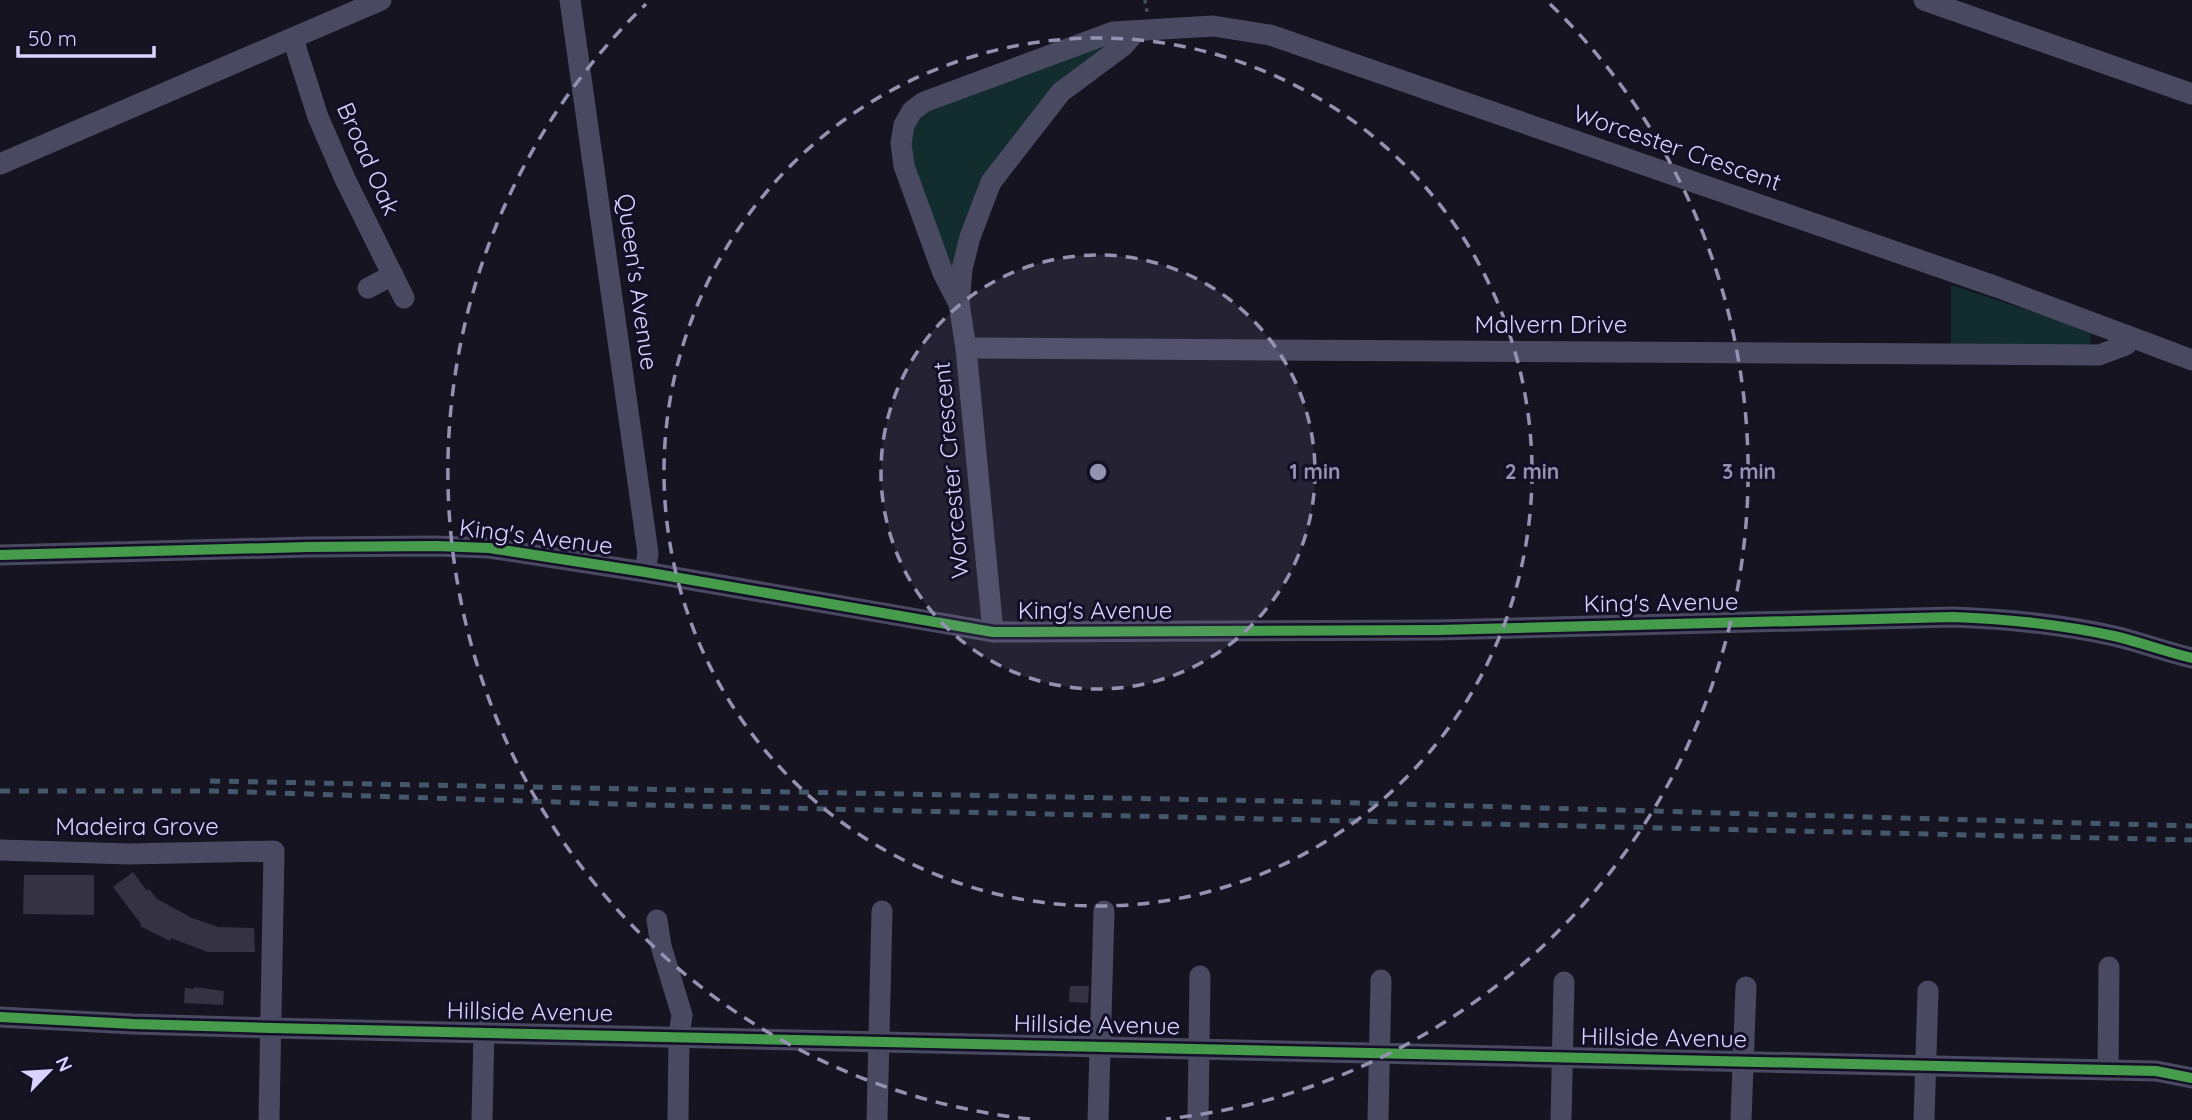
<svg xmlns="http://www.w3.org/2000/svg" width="2192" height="1120" viewBox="0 0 2192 1120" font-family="Quicksand,sans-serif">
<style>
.green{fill:#132c2d}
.building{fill:#343243}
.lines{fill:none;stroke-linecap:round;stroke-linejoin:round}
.path{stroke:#44505f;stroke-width:3.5;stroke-dasharray:3.5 5;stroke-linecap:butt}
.minor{stroke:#4a4962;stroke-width:21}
.rail{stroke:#43596b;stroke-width:5;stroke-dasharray:10 9;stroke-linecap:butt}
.cycleway-casing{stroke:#130f26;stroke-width:15}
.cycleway{stroke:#469c4c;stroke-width:10}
.ring{fill:none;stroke:#9591b1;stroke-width:3.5;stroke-dasharray:12 9}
.labels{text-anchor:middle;stroke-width:6;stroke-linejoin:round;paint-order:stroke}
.street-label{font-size:24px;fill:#d9d4ff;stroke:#130f26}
.centre{fill:#9591b1;stroke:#130f26;stroke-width:3.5}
.ring-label{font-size:21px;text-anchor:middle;font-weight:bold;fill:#9591b1;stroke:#130f26;stroke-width:6;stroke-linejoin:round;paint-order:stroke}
</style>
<rect width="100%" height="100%" fill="#161421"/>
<g class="green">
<path d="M1116,43L1043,102L951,280L912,164L909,139L915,123L934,106L1059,58Z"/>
<path d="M1951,285L2091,331L2090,344L2085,346L1951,345Z"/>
</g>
<g class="building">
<path d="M133,872L147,891L149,889L157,899L192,918L218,927L254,928L255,952H208L171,938L170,941L140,926L141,924L113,887Z"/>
<path d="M24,875H94V915L23,914Z"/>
<path d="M1070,986H1089L1088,1003L1069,1002Z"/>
<path d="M194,987L224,991L223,1005L184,1003L185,988L194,989Z"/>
</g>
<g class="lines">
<path class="path" d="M1145,0L1147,12"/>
<g class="minor">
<path d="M570,0L648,553L645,572"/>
<path d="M1924,0L2192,94"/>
<path d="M293,39L318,117L345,179L404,298"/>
<path d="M0,164L381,0"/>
<path d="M368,288L393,275"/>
<path d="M959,303L962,269L970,237L991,182L1061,92L1123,46L1136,31"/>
<path d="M966,348L2099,355L2126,345L2131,338"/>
<path d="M0,555L308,547L436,546L489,548L645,572L993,632L1438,630L1953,617C2007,619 2060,624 2114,636C2140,642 2166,652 2192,658"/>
<path d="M993,632L966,348L959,304L943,273L904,166L901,143L904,125L912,111L924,102L1113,32L1213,26L1270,35L1997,287L2192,360"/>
<path d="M0,850L129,854L274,851L269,1120"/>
<path d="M657,920L661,946L682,1015L679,1036L678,1120"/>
<path d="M0,1017L133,1024L272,1028L2156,1071L2192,1078"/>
<path d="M2108,1070L2109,967"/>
<path d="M482,1120L484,1031"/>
<path d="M877,1120L882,911"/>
<path d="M1098,1120L1104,911"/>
<path d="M1198,1120L1200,976"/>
<path d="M1378,1120L1381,980"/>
<path d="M1561,1120L1564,982"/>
<path d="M1741,1120L1746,987"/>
<path d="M1924,1120L1928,991"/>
</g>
<g class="rail">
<path d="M210,781L1327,802L2192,826"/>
<path d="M0,791H215L649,805L2192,840"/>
</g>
<g class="cycleway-casing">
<g id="cycleway">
<path d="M0,555L308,547L436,546L489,548L645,572L993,632L1438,630L1953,617C2007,619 2060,624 2114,636C2140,642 2166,652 2192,658"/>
<path d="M0,1017L133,1024L272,1028L2156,1071L2192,1078"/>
</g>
</g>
<use href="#cycleway" class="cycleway"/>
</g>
<circle cx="1098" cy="472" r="217" fill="#9591b1" fill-opacity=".12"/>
<g class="ring">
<circle cx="1098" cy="472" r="217"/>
<circle cx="1098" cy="472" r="434"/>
<path d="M1030 1119A651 651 0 0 1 646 4M1550 4A651 651 0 0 1 1166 1119"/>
</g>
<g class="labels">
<g class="street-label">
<text transform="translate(1677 148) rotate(19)" y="8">Worcester Crescent</text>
<text transform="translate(368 159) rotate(66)" y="8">Broad Oak</text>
<text transform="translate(637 282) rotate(82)" y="8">Queen's Avenue</text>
<text x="1551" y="333">Malvern Drive</text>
<text transform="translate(951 470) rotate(-95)" y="8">Worcester Crescent</text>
<text transform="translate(536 537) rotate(7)" y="8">King's Avenue</text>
<text transform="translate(1661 603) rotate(-1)" y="8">King's Avenue</text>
<text x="1095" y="619">King's Avenue</text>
<text x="137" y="835">Madeira Grove</text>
<text transform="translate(530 1012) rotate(1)" y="8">Hillside Avenue</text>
<text transform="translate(1097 1025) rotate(1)" y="8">Hillside Avenue</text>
<text transform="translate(1664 1038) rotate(1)" y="8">Hillside Avenue</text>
</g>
</g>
<circle cx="1098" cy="472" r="10" class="centre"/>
<g class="ring-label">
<text x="1315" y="479">1 min</text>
<text x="1532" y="479">2 min</text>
<text x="1749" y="479">3 min</text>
</g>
<g transform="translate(49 1071) rotate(65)" stroke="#130f26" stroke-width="5" paint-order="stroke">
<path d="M0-5L12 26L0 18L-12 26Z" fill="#d9d4ff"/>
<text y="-10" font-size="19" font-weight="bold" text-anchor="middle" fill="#d9d4ff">N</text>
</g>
<path d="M18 46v10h136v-10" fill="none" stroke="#d9d4ff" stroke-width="3.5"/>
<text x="28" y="46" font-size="21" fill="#d9d4ff" stroke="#130f26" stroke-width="5" paint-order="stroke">50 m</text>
</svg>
